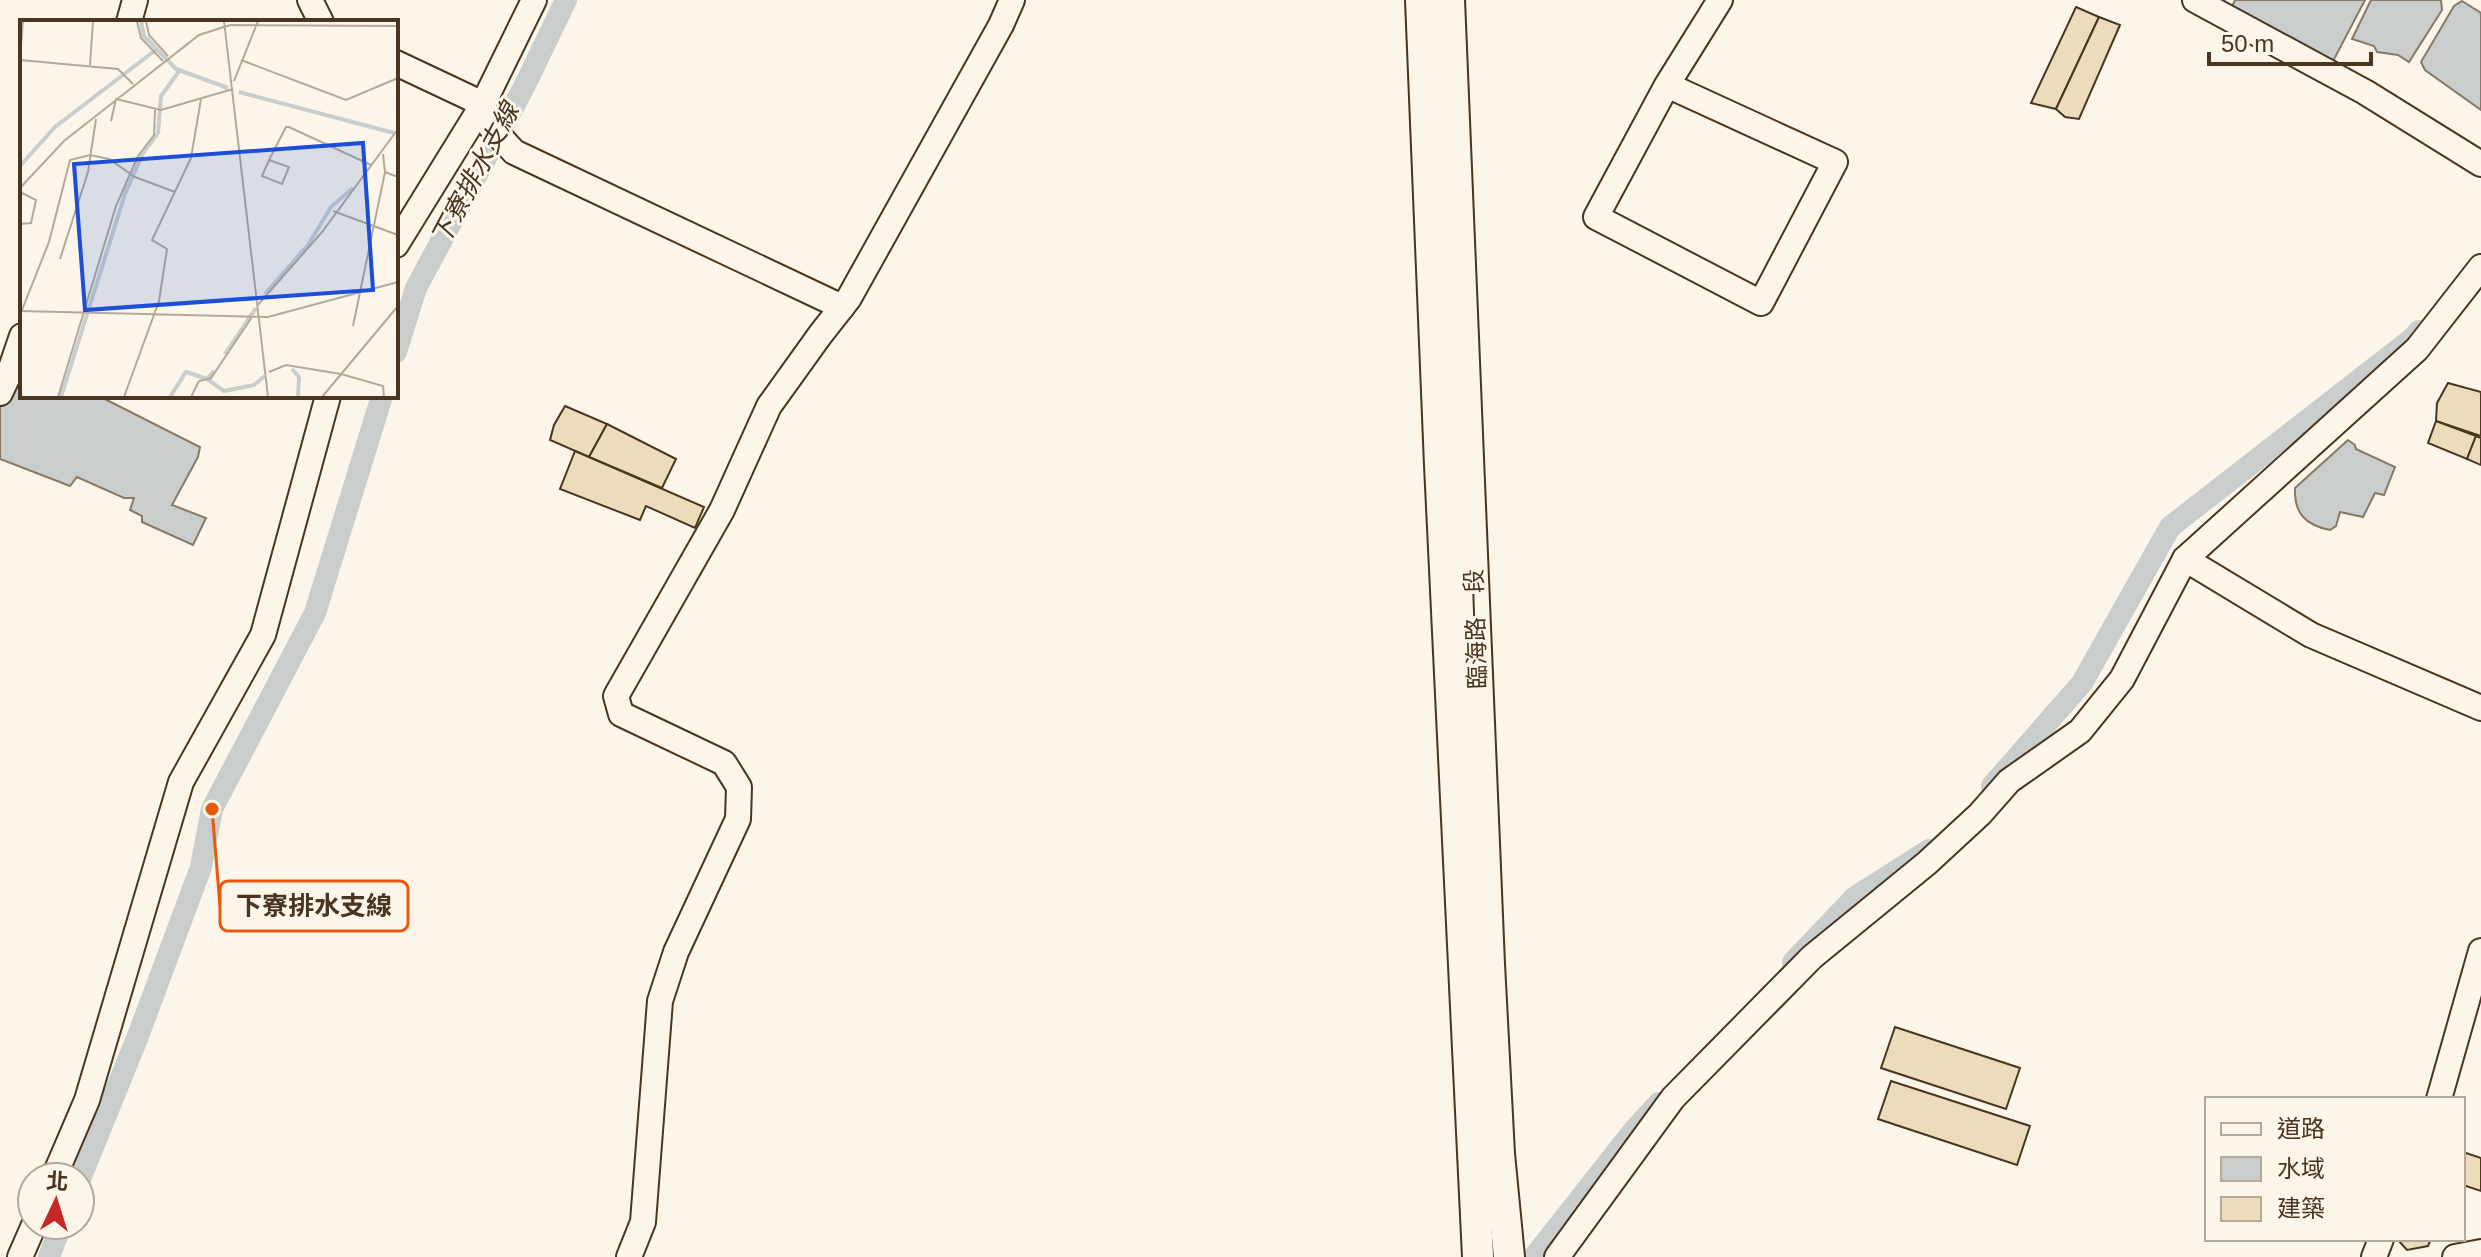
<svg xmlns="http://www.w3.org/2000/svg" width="2481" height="1257" viewBox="0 0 2481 1257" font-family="Helvetica,'Noto Sans TC',sans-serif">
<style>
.water{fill:#c9cecd;stroke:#887966;stroke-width:2}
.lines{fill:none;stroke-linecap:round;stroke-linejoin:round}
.canal{stroke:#c9cecd;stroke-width:22}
.building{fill:#ecdcbc;stroke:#4a3520;stroke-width:2}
.minor-casing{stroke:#4a3520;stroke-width:28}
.major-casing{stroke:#4a3520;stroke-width:34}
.minor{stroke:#fbf6e9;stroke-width:24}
.major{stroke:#fbf6e9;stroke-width:30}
.labels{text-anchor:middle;stroke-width:6;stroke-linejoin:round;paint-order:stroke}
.street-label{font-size:24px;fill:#4a3520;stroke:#fbf6e9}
.water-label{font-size:26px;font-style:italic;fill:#4a3520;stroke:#fbf6e9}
.inset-river{fill:none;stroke:#c9cecd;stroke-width:4}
.inset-road{fill:none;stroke:#b4a999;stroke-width:2}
.view{fill:#1d4ed8;fill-opacity:0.15;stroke:#1d4ed8;stroke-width:4}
.inset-edge{fill:none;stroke:#4a3520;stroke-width:4}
.leader{fill:none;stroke:#e8590c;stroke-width:3}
.callout-dot{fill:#e8590c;stroke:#fbf6e9;stroke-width:3}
.callout{fill:#fbf6e9;stroke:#e8590c;stroke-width:3}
.callout-label{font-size:26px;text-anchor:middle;font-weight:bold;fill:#4a3520}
</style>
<rect width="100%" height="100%" fill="#fbf6e9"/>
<g class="water">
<path d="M2235,0H2365L2331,65L2229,13Z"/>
<path d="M2371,0H2441L2442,10L2409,62L2398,55L2377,52L2374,46L2352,39Z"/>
<path d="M2462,1L2481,13V110L2425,70L2421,62L2454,6Z"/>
<path d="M22,357V396H99L200,447L198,457L172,505L206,518L193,545L142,522V516L130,510L134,498H124L77,477L70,486L0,459V377Z"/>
<path d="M2348,440L2355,445L2356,449L2395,467L2384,495L2375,493L2363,517L2340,512L2336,526L2330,530C2305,525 2294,513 2295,488Z"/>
</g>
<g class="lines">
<g class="canal">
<path d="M396,352L416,288L524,87L566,0"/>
<path d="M1992,786L2082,683L2170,527L2413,338L2419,331"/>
<path d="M1793,962L1855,897L1929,850"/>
<path d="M80,1179L138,1036L201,867L212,809L315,613L382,396"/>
<path d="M49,1257L61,1225"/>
<path d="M1534,1257L1634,1130L1659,1103"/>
</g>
</g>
<g class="building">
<path d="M2076,7L2099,17L2056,109L2031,103Z"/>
<path d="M2099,17L2120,25L2079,119L2065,117L2056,109Z"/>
<path d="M2448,383L2481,392V436L2436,421L2437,403Z"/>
<path d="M565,406L607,424L589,457L550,440L554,425Z"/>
<path d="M2436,421L2476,436L2467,459L2428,443Z"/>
<path d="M607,424L676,459L662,488L589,457Z"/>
<path d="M2476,436L2481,438V465L2467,459Z"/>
<path d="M575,451L704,507L695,528L646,506L640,520L560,489Z"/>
<path d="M1895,1027L2020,1068L2006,1109L1881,1068Z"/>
<path d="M1891,1081L2030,1126L2017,1165L1878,1119Z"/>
<path d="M2463,1152L2481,1158V1191L2463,1185Z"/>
<path d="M2397,1239H2431L2428,1246L2407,1250Z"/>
</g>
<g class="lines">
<g class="minor-casing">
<g id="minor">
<path d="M310,0L321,22"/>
<path d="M2195,0L2365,92L2481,164"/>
<path d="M129,22L135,0"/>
<path d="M396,63L483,104L490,126L514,152L842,307"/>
<path d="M1667,85L1835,162L1761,303L1596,217L1667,85L1720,0"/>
<path d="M396,245L483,104L534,0"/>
<path d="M0,393L9,374L22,336"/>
<path d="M2185,559L2311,635L2481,708"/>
<path d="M2439,1099L2481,951"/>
<path d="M54,1177L87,1100L181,782L263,635L328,396"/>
<path d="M20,1257L34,1225"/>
<path d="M629,1257L643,1222L660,1001L676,952L738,819L739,787L724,763L621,714L616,696L722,510L769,406L820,335L849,298L1001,25L1012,0"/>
<path d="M1557,1257L1673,1098L1812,957L1927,863L1980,814L2009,781L2080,731L2122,679L2185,559L2417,349L2481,267"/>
<path d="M2374,1257L2381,1239"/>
<path d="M2455,1257L2481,1252"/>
</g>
</g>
<g class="major-casing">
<g id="major">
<path d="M1421,0L1440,465L1478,1257"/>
<path d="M1449,0L1489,964L1499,1154L1509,1257"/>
</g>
</g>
<use href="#minor" class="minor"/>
<use href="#major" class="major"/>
</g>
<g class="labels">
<g class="street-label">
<text transform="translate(1476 629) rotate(-92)" y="8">臨海路一段</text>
</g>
<g class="water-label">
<text transform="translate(475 174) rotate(-62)" y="9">下寮排水支線</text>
</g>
</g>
<g transform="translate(20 20)">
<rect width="378" height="378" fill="#fbf6e9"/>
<path class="inset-river" d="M121,1L124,16L156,49L208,68M219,72L374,113M0,146L35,107L137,29M245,274L288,225L311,187L333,168M205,334L236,288M272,349L279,357L278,377M194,351L187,359L204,371L234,365L245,356M41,377L105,174L123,133L138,113L141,76L160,50M150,377L166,352L187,359"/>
<path class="inset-road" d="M117,1L121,18L143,41M126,1L129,15L148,36M204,1L248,377M0,38L3,1M0,40L98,49L113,64M221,40L326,80L378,58M70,45L73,1M214,61L238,1M91,101L96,79L141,90L213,69M363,134L365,152L378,157M249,140L269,147L262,164L242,156L249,140L266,107H269L351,145M0,168L44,121L179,15L210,5L378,6M0,172L16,180L11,203L0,204M313,191L378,215M40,239L68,152L76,99M237,286L302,212L378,109M0,291L248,297L378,262M0,295L29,222L50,140L70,135L89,139L115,157L155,172M333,306L365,152M249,352L266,345L321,354L363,366L364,377M38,377L96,186L118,136L134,115L135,90M104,377L139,281L147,229L132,220L171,138L181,79M171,377L179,361L191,358L232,297M302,377L378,286"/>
<path class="view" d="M343,123L353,270L65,290L54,144Z"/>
<rect width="378" height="378" class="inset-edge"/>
</g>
<path class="leader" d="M212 809L220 906"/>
<circle class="callout-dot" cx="212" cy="809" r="8"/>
<rect class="callout" x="220" y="881" width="188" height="50" rx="8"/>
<g class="callout-label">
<text x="314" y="915">下寮排水支線</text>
</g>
<rect x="2205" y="1097" width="260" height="144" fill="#fbf6e9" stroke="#b4a999" stroke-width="2"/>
<rect x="2221" y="1123" width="40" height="12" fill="#fbf6e9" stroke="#b4a999" stroke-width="2"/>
<text x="2277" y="1137" font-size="24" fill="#4a3520">道路</text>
<rect x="2221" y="1157" width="40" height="24" fill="#c9cecd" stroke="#b4a999" stroke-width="2"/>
<text x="2277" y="1177" font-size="24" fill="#4a3520">水域</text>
<rect x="2221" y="1197" width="40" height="24" fill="#ecdcbc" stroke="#b4a999" stroke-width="2"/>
<text x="2277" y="1217" font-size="24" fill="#4a3520">建築</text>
<g transform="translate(56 1201) rotate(4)"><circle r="38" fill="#fbf6e9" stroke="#b4a999" stroke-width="2"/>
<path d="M0-6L14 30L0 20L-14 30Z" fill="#c62828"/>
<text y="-12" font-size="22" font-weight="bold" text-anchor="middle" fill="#4a3520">北</text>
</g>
<path d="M2209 52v12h162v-12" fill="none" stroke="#4a3520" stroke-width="4"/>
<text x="2221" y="52" font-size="24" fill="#4a3520" stroke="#fbf6e9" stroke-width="6" paint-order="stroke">50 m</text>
</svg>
